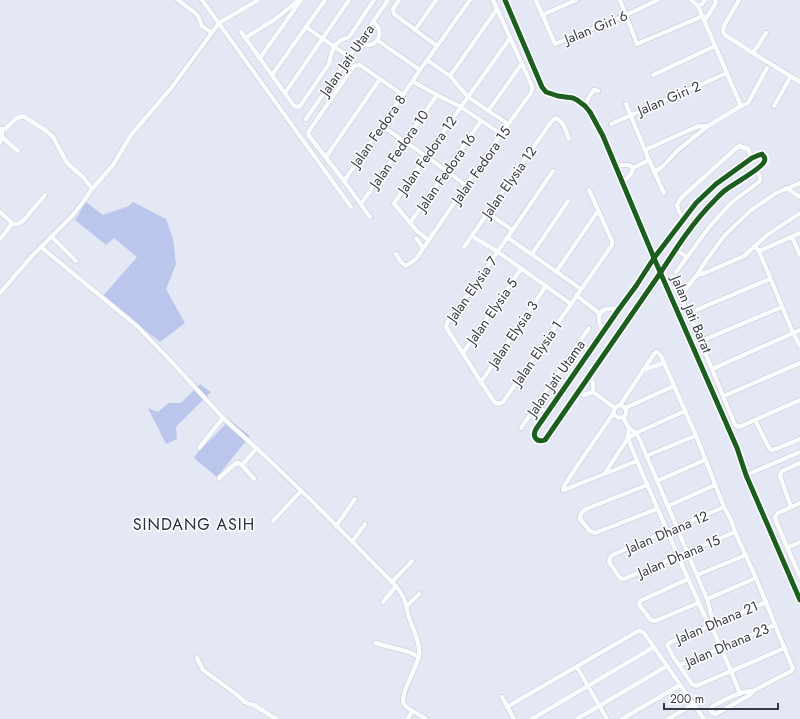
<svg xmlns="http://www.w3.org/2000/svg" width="800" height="719" viewBox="0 0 800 719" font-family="Jost,sans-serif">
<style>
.forest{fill:#bbc6ec}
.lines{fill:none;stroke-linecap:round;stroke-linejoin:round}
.minor-casing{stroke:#c2c5cf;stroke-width:5.5}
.minor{stroke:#fbfcfe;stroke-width:4.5}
.cycleway-casing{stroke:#fff;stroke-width:8}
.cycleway{stroke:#1b5e20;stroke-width:5}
.labels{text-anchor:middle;stroke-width:3;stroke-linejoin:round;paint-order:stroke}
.street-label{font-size:14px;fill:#373942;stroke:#fff}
.quarter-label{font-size:16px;letter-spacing:1px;fill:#272d3d;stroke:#fff}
</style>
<rect width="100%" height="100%" fill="#e4e8f5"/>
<g class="forest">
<path d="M86,202L103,215L129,206L133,202L166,219L173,239L176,264L166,289L185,323L160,342L103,296L137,257L114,238L106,245L75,220Z"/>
<path d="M200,384L211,392L176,427L177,439L166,444L148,408L158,412L169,403H181Z"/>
<path d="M230,420L250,436L217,477L194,458L198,452Z"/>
</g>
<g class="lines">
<g class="minor-casing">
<g id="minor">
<path d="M178,0L194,12L198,16L202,26L212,33"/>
<path d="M202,0L351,207"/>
<path d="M399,0L393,9L394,14L437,46"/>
<path d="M505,0L542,87L546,92L558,96L573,98L577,100L585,106L590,112L603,136L654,258L737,448L746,475L800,600"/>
<path d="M536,0L555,44L626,15L658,0"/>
<path d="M620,0L637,44L703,16"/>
<path d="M739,0L724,26L723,31L725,35L753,53L800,82"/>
<path d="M698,6L702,4L705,0"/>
<path d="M542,15L576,0"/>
<path d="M704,19L707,17L716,3L715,0"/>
<path d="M306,27L349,57"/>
<path d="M415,30L436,0"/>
<path d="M241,32L294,106L297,107L300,106L329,64L331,55L334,46L341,40L349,37L374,0"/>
<path d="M245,38L274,20L299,0"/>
<path d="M377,40L420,70"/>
<path d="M359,42C362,43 366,45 369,45C376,44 381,37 379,30C378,27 376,24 374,22"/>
<path d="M753,53L766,33"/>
<path d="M260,58L301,0"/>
<path d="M427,60L450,76L468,97L508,124"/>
<path d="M272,75L325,0"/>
<path d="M653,75L715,46"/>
<path d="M450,76L497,9"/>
<path d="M412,81L437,95L461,107L501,134"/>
<path d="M285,93L349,0"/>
<path d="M626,104L649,160L664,193"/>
<path d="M585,106L590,95L594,90L598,91"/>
<path d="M741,106L748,103L767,68"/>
<path d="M774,106L791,76"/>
<path d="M488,111L521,65"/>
<path d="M306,119L388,0"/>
<path d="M611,124L727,73"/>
<path d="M382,126L426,156L467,186"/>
<path d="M0,129H5L17,118L23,116L45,130L53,137L67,163L84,178L92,189"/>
<path d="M2,137L18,151"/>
<path d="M0,142L2,137V130"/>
<path d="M645,150L696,127L701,126H708"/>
<path d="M762,154C764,156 766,159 764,162C761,169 735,183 727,189C722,192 718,197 714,201C693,222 677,247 661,272L545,440C536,443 532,436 536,429L619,309L636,286L654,258L696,203L716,184L752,158L759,155Z"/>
<path d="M326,157L380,79"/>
<path d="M615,165H629L633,168L631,174L623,183"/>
<path d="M633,168L649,160"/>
<path d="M553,171C518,222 484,273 447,323L446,327L481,382L495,403C498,404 500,404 503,402L612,245V241L589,190"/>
<path d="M654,172L662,167L678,150L708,126L741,106L698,6L691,0"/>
<path d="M344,181L420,70L470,0"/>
<path d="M800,183L776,193L750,211L725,235L705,262L697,275L684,291L682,296V300L689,313L735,425L739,427L800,400"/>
<path d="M786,188L800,197"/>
<path d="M361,204L437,95"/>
<path d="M0,212L11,222L12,224L0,239"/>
<path d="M488,213L512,230"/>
<path d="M370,217L344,181L310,137L308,134L309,131L354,66L360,65L403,95"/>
<path d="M685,218L679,212L677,205L681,198L733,151L739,146L748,149L752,158"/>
<path d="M410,223L481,121"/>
<path d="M12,224H18L23,221L45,195"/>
<path d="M51,236L76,261"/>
<path d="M472,236L498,252L571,304"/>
<path d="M507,237L581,289"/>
<path d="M792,237L800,255"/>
<path d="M416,238L423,248"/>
<path d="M428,240L416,230L396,206L394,204L395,202L426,156L510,38"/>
<path d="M755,246L759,251L793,333L800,346"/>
<path d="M41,247L137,326L169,359L223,418L265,456L314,503L396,586C399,590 402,594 404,599C406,604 407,609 408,614C411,626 421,642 419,655C418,666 399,694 404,704C406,709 421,715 426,719"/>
<path d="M464,247L551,122L556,118C564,121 566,132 569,139"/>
<path d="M675,249L687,257"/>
<path d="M759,251L800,233"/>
<path d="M396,254L401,262L406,266L416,259L501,134L531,93L532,89V86L493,0"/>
<path d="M532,254L568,201"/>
<path d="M556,272L598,211"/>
<path d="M676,272L710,226L731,203L760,181V176L756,170"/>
<path d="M697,275L705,273L744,256L767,235L800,213"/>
<path d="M0,293L32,256L73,215L83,202L92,189L113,165L131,135L172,87L219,23L258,0"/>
<path d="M576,295L600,314"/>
<path d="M689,313L770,279"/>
<path d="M603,332C601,327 598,321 599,316C601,307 612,308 619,309"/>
<path d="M701,341L782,307"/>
<path d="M579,343L589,351"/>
<path d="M463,353L521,269"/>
<path d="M712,369L800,330"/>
<path d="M643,370L664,363"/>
<path d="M589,377L593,383V392"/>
<path d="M481,382L546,286"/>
<path d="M593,392L615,408"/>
<path d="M578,393L584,395L593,392"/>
<path d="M724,396L800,363"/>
<path d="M537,405L546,413"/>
<path d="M620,405L654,354L656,352L658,353L661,356L697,438L724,507L731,520L735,532L756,578L793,669L791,671L753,691L750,695L716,714L712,713L710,709L713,706C725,700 740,691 753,691"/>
<path d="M620,405C629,407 628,417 619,418L613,414C614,409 615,406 620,405Z"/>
<path d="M625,408L674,386"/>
<path d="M623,418L629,428L636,433L640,440L707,599L714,624L713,626"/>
<path d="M755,420L768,446L771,450L776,449L800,439"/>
<path d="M521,428L589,328"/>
<path d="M629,428L628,438L637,461L678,556L709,626L713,630L731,671L740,694"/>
<path d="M199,448L223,418"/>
<path d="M646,456L695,436"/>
<path d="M242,465L254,479"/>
<path d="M605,473L628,438L636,433L685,411"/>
<path d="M746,475L800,452"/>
<path d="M219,478L235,464L238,463L242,465L257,448"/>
<path d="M657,481L705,460"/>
<path d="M647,485L586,509C582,512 580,513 580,519L590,531L595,533L657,509"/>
<path d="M563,490L564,486L581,460L613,414"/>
<path d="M563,490H564L637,461"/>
<path d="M800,503L778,513L775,517L776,521L800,577"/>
<path d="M668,506L715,485"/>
<path d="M724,507L612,555L610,558L609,562L620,578L624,579L735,532"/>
<path d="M791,507L780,476L781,473L782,471L800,463"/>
<path d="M273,521L301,491"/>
<path d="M336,526L355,499"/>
<path d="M352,542L365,524"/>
<path d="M787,548L800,542"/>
<path d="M697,575L746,555"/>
<path d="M688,579L642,600L640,601L639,603L640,606L651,620L655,621L698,603"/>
<path d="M392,582L412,561"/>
<path d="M707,599L756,578"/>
<path d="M383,602L396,586"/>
<path d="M766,602L669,643L667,645L674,658L692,684L696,686L785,648"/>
<path d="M407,606L419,594"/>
<path d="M375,643L409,652L419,657"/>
<path d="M197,658L203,670L236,694L245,702L249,704L254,705L276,719"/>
<path d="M680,665L775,625"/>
<path d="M577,667L607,719"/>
<path d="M502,697L514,719"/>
<path d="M507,707L638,631H641L644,633L704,719"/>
<path d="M408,719L412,711"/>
<path d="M532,719L654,647"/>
<path d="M577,719L667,666"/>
<path d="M622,719L680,685"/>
<path d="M668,719L694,704"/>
</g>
</g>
<use href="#minor" class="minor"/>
<g class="cycleway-casing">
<g id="cycleway">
<path d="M505,0L542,87L546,92L558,96L573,98L577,100L585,106L590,112L603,136L654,258L737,448L746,475L800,600"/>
<path d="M762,154C764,156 766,159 764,162C761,169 735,183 727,189C722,192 718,197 714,201C693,222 677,247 661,272L545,440C536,443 532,436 536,429L619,309L636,286L654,258L696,203L716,184L752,158L759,155Z"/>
</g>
</g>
<use href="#cycleway" class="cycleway"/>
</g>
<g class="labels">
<g class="street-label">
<text transform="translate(596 27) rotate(-22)" y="5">Jalan Giri 6</text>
<text transform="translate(347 60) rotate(-55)" y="5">Jalan Jati Utara</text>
<text transform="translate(669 98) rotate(-23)" y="5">Jalan Giri 2</text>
<text transform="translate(378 131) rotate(-55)" y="5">Jalan Fedora 8</text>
<text transform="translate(399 149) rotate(-55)" y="5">Jalan Fedora 10</text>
<text transform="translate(427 155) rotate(-55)" y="5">Jalan Fedora 12</text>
<text transform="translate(481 165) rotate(-55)" y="5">Jalan Fedora 15</text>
<text transform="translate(446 172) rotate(-55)" y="5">Jalan Fedora 16</text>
<text transform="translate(509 182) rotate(-55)" y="5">Jalan Elysia 12</text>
<text transform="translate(472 289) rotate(-55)" y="5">Jalan Elysia 7</text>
<text transform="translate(492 311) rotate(-55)" y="5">Jalan Elysia 5</text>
<text transform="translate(692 314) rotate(67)" y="5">Jalan Jati Barat</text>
<text transform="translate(513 334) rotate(-56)" y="5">Jalan Elysia 3</text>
<text transform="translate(537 353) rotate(-55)" y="5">Jalan Elysia 1</text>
<text transform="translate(556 378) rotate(-55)" y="5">Jalan Jati Utama</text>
<text transform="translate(667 532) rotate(-23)" y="5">Jalan Dhana 12</text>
<text transform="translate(679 556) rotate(-23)" y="5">Jalan Dhana 15</text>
<text transform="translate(717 622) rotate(-23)" y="5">Jalan Dhana 21</text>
<text transform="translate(727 645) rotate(-23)" y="5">Jalan Dhana 23</text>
</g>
<g class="quarter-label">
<text x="194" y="530">SINDANG ASIH</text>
</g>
</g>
<path d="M664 703v6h114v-6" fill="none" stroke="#373942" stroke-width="2"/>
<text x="670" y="703" font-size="12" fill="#373942" stroke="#ffffff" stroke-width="3" paint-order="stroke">200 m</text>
</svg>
